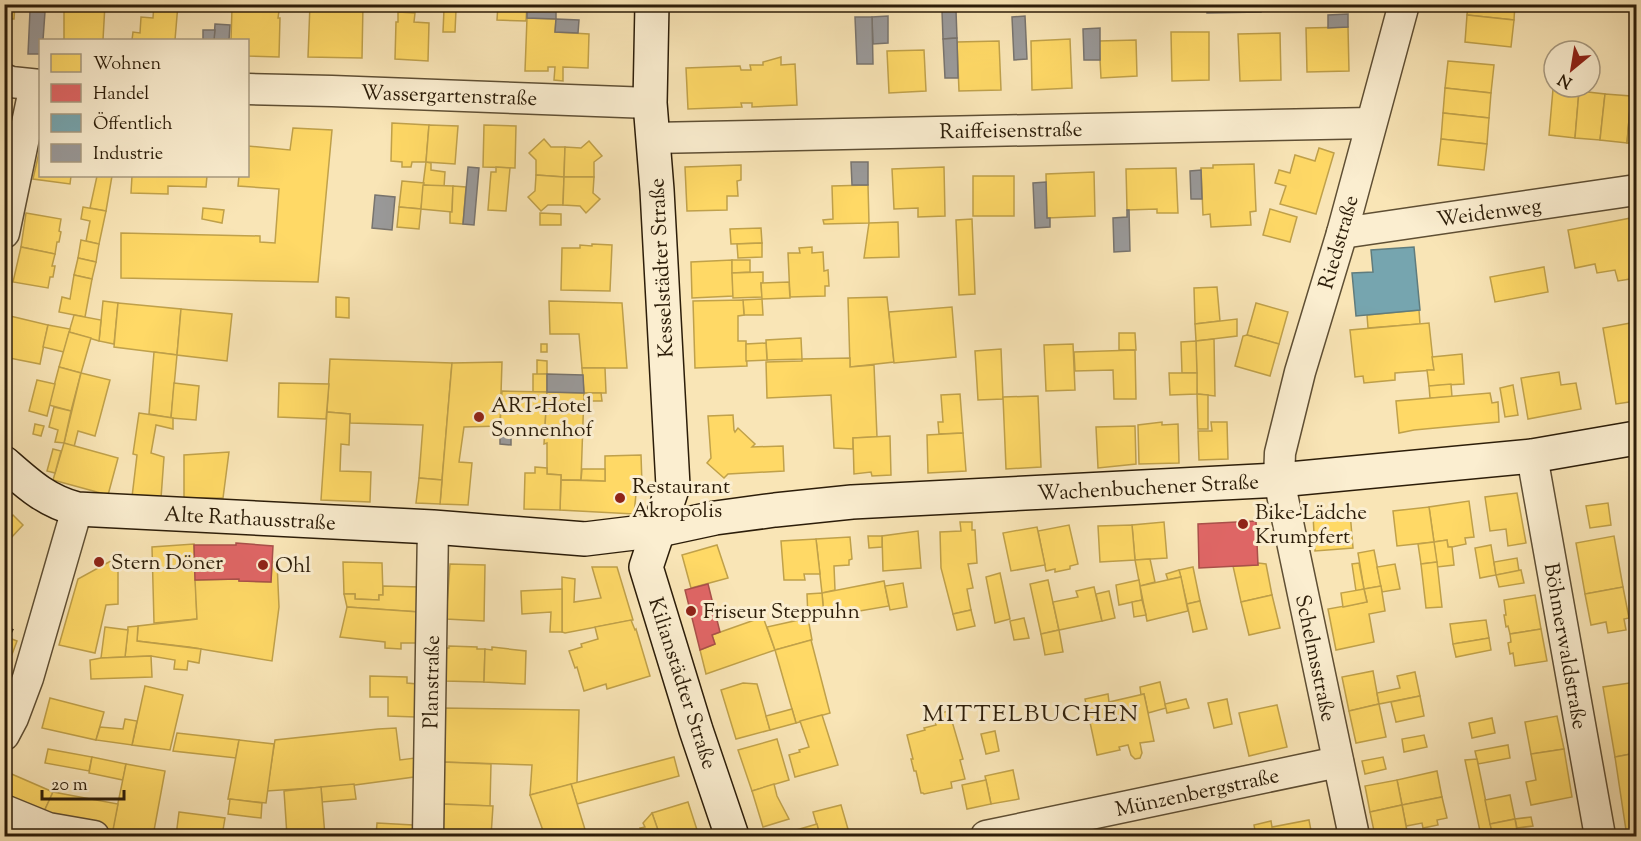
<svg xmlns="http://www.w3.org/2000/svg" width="1641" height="841" viewBox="0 0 1641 841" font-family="'Sorts Mill Goudy',serif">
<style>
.homes{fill:#ffd966;stroke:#c0a14a;stroke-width:1.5}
.shops{fill:#e06666;stroke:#aa504a;stroke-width:1.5}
.public{fill:#76a5af;stroke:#607c7d;stroke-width:1.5}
.industry{fill:#999;stroke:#78746e;stroke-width:1.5}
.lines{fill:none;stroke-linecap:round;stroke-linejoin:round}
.street-casing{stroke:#5f4f34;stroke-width:33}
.secondary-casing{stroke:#2c1d09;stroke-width:36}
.path{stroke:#2c1d09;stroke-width:4;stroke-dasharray:4.5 3;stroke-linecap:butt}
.street{stroke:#fbeed0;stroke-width:30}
.secondary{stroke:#fbeed0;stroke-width:33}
.poi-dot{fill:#8f2418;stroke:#fbeed0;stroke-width:2}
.labels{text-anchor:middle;stroke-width:6;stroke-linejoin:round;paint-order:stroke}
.street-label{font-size:21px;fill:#2c1d09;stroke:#fbeed0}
.poi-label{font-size:21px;fill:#2c1d09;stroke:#fbeed0;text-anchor:start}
.quarter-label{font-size:24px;letter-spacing:1.5px;fill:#2c1d09;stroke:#fbeed0}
</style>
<rect width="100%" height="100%" fill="#f9e5b6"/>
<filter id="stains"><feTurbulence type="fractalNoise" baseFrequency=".00333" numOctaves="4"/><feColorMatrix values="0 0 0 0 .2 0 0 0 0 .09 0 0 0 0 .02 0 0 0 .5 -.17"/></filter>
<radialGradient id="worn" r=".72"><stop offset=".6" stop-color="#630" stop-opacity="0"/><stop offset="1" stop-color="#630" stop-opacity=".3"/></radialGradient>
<g class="homes">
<path d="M4,4H15L14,19H9L8,36H4Z"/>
<path d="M64,4H105L103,40H64Z"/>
<path d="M154,4H178L175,40H132L133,32L140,33L141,17L153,18Z"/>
<path d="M310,4H363L362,58L308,57Z"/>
<path d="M498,4H527L526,21L497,20Z"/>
<path d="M715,4H775V9L715,11Z"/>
<path d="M1468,4H1515L1514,20L1467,15Z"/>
<path d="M232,8L279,11L278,18H280L279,57L248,56V40H231Z"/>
<path d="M444,9L456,10L455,32H443Z"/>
<path d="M398,12L415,13L414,22L429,23L428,61L395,59L396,22H398Z"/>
<path d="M1467,15L1514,20L1511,47L1465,42Z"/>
<path d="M527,18L556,19L555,32L589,34L588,68L563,67V81L554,80L555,67H548V71H525Z"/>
<path d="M1348,27L1349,71L1307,72L1306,28Z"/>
<path d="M1171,32H1209V80L1172,81Z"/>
<path d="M1280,33L1281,80L1240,81L1238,34Z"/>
<path d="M1070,39L1072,88L1032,90L1031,41Z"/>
<path d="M1136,40L1137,76L1101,78L1099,41Z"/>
<path d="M999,41L1001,90L959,91L957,42Z"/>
<path d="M924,50L926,91L889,93L887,51Z"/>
<path d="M781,57V65L795,64L797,105L752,107V103H741L742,107L688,109L686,68L740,66L741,70H751L750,65H763V62Z"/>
<path d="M1448,61L1494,65L1491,93L1445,88Z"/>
<path d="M1445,88L1491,93L1489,118L1443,113Z"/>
<path d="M1553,89L1579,91L1575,138L1549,135Z"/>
<path d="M1579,91L1605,94L1600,140L1575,138Z"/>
<path d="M1605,94L1631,96L1627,143L1600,140Z"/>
<path d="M1631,96L1636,97V143H1627Z"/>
<path d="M1443,113L1489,118L1487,144L1441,139Z"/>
<path d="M392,123L429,125L426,162H412L411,167H402V162L391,161Z"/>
<path d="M429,125L458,126L455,164L426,162Z"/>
<path d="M484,125L516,126L515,168L483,167Z"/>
<path d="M293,128L332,130L318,282L121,278V233L260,236V242L275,243L279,189L238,186L239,176H248V146L290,150Z"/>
<path d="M544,139L551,147H565L564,177L536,175V160L529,153Z"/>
<path d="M1441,139L1487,144L1484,170L1438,165Z"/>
<path d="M589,141L602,156L594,162V177H564L565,147L581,148Z"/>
<path d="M40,148V176H71L70,184L33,179Z"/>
<path d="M1319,148L1334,153L1316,214L1280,204L1286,186L1275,183L1279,170L1290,173L1295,155L1315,161Z"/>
<path d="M426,162L431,163V170L445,172L444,187L423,185Z"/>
<path d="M1254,164L1256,211L1250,212L1251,225L1211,227L1210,214L1203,215L1201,168H1213V165Z"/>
<path d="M741,165V180L737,181L738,196H727V210L687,211L685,167Z"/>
<path d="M496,167L510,168L506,211L488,210L491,172H496Z"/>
<path d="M944,167L945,216L918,217V208L894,209L892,169Z"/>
<path d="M1176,168L1178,213H1157V209L1127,210L1126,169Z"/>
<path d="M1094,172L1095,216L1047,218L1046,174Z"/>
<path d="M536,175L564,177L563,205H548L541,211L528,197L535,191Z"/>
<path d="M97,176H112L106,211L90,208Z"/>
<path d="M132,176H207L206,187L168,186V194L131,193Z"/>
<rect x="973" y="176" width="41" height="40"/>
<path d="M564,177H594L593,193L600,199L586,213L580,206L563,205Z"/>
<path d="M402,181L424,183L421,209L399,207Z"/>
<path d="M423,185L453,186L452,212L421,209Z"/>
<path d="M868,185L869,223L824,224L823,220L833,219L832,186Z"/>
<path d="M453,186L466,187L463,224L450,223V212H452Z"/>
<path d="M83,207L106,211L99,244L86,241L90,221L81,219Z"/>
<path d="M399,207L421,209L419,229L397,227Z"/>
<path d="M203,208L224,210L222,223L202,219Z"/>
<path d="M1270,209L1297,217L1290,242L1263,235Z"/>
<path d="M26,213L61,219L59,231L61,232L59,242H57L55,254L21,247Z"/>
<path d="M540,213L561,214V225H540Z"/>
<path d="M1636,217V278L1618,281L1615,270L1597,273L1595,264L1575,268L1568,230Z"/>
<path d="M972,219L975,294L959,295L956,220Z"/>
<path d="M898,222L899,257L864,258L869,223Z"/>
<path d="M761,228L762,243L731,244L730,229Z"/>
<path d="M81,240L99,244L96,262L78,258Z"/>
<path d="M762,243V257L738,258L737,244Z"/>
<path d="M592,244L612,245L610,291L561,290L562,248H580V245L592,246Z"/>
<path d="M21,247L55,254L52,266H55L53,277H50L48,288L13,282Z"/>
<path d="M812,247V253L823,252L824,271L828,270L829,286H825V296L790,297L788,253H800L799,248Z"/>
<path d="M78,258L96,262L92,279L74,275Z"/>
<path d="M732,260L733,296L692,298L691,262Z"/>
<path d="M732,260H750V272L732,273Z"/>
<path d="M1544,267L1548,292L1495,302L1490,277Z"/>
<path d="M763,272V283H761L762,297L733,298L732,273Z"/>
<path d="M74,275L92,279L85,317L59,312L62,297L70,299Z"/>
<path d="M789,282L790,298L762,299L761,283Z"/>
<path d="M1217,287L1220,321L1195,324L1194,288Z"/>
<path d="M336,297L349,298V318L336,317Z"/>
<path d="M887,297L894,362L850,367L848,298Z"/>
<path d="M762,299L763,315H744L743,300Z"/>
<path d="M743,300L744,315L738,316V341H746L747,366L695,368L693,301Z"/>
<path d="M103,301L118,303L114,344L99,341Z"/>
<path d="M549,301L622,303L627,368H582L579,334H550Z"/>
<path d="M118,303L181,309L177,355L114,347Z"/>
<path d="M1256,303L1288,312L1279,344L1247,335Z"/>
<path d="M952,307L956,357L894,363L889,312Z"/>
<path d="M181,309L232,314L227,361L177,355Z"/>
<path d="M1419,310L1420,324L1368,328L1367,315Z"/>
<path d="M6,315L48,325L40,364L4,357Z"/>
<path d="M74,315L101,320L99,341L69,332Z"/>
<path d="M1237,319V336L1196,341L1195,324Z"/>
<path d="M1636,322V401L1616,404L1603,328Z"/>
<path d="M1429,323L1434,370L1395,373V380L1364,383L1363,376L1355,377L1350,330Z"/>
<path d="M48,325L70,329L64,352L43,347Z"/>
<path d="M69,332L91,338L81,373L59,367Z"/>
<path d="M1119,333H1135L1136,350H1119Z"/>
<path d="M1247,335L1279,344L1270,376L1235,366L1243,336Z"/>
<path d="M801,338L802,359L767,360L766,340Z"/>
<path d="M1214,339L1215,396L1197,394L1196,341Z"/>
<path d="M1196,341L1197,373H1182L1181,342Z"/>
<path d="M766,343L767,360L746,361V344Z"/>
<rect x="541" y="344" width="6" height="8"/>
<path d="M1073,344L1075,390L1046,391L1044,345Z"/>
<path d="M1001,349L1003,399L978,400L975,351Z"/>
<path d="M1135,350L1136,399H1114L1113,370L1075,371L1074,352Z"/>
<path d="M154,352L177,355L171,418L149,414Z"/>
<path d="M1462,354L1464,384L1429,386L1427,370H1434L1432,357Z"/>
<path d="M850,358V367L874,365L877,437L853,438V449L834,448L831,395L767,398L766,362L802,361V359Z"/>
<path d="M330,359L452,363L442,480L419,478L423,425L350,423V414L327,412Z"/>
<path d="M537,360L547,361V374L537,375Z"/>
<path d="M502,362L500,426L464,427L459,462L472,463L468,505L440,504L452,363Z"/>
<path d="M59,367L81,373L71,411L49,405Z"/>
<path d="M582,368H605L606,393H584Z"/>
<path d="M1559,372L1561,385L1576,383L1581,409L1528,419L1521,378Z"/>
<path d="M81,373L110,380L95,436L78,431L74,447L64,443Z"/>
<path d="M1169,373H1197V394L1170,395Z"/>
<rect x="533" y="374" width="14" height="18"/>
<path d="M37,380L55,384L47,416L29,411Z"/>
<path d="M174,383L199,386L196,420L171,418Z"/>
<path d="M279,383L329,384L326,419L278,417Z"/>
<path d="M1451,384L1452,397L1430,398L1429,386Z"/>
<path d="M1513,385L1518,415L1505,417L1500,388Z"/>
<path d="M502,391L547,392L545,428L500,426Z"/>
<path d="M547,392L584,393L581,480H561V475L547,474V443L544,444Z"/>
<path d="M584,393H601L602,401H584Z"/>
<path d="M1490,393L1492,403L1498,402L1499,422L1414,430L1399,433L1396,401Z"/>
<path d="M960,394L963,433L939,434L938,422H943L941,395Z"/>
<path d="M1197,394L1208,395V429H1198Z"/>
<path d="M1038,396L1041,467L1006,469L1003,397Z"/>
<path d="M54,407L71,411L64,443L55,442L58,430L49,427Z"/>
<path d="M327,412L350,414L349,445L341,444L340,471L371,472L370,502L321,500Z"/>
<path d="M139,413L173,418V429L156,425L151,453L164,457L161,498L132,497L137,455L133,454Z"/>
<path d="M733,415L734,430L735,432L738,428L755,444L752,447L783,446L784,471L728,474L724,478L707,463L711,458L708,416Z"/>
<path d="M1162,422V425L1178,424L1179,463L1139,464L1138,425Z"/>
<path d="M1211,422H1227L1228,459L1199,460L1198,431H1212Z"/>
<path d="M35,424L44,426L41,436L33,434Z"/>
<path d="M1135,426L1136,464L1098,468L1096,427Z"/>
<path d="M963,433L966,471L928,473L927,435Z"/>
<path d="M890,436L891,475L872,476L871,472L854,474L853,438Z"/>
<path d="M64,443L118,458L108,495L53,480Z"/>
<path d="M53,449L61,451L55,473L47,471Z"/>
<path d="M229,452L223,498H184V455Z"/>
<path d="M641,455L642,484H637L634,514L560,510L561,480L605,481V456Z"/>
<path d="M535,467L547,468V474L561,475L560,510L524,509L525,473H535Z"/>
<path d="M582,469H605V481L581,480Z"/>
<path d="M1636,475V505H1634L1630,476Z"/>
<path d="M419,478L442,480L440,504L416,503Z"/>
<path d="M1517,493L1526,543L1508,546L1506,529L1490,531L1485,497Z"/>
<path d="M1469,501L1474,537L1465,538L1466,544L1452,547H1448L1447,540L1434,542L1429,507Z"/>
<path d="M1608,503L1611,525L1590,528L1586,506Z"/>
<path d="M1634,505H1636V538L1632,506Z"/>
<path d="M1429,507L1434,542L1397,546L1393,511Z"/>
<path d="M1350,512L1353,548L1315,551L1313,515Z"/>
<path d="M13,515L23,525L9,540L4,538V524Z"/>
<path d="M960,522H972V530H975L977,563L968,564L973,588L967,589L971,610L953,614L941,568L940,532L961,531Z"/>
<path d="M1164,522L1167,558L1135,560L1132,525Z"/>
<path d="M1069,525L1078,564L1070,566V569L1055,572V569L1046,571L1038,531Z"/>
<path d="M1132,525L1135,560L1100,562L1098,526Z"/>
<path d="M1037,527L1045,565L1011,571L1003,533Z"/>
<path d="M918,531L921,568L883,571L882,536Z"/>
<path d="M868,536H882V547L869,548Z"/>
<path d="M1614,536L1623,587L1585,594L1576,543Z"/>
<path d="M850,537L852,559L849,560V565L834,566L835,590L822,593L816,539Z"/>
<path d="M816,539L820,574H804L805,580H784L781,541Z"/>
<path d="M1447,540L1448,547H1452L1454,565L1437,567L1434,542Z"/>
<path d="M1434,542L1437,562L1421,564L1418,544Z"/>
<path d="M194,544L197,619L154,623L152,547Z"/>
<path d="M717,545L728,578L691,588L682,555Z"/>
<path d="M1491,545L1496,575L1480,578L1475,548Z"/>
<path d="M1374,550L1381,586L1364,589L1358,553Z"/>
<path d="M118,557V604L106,605L95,653L59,645L78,579Z"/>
<path d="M1517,558L1519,571L1496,575L1494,562Z"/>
<path d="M1150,559L1155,582L1140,586L1135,560Z"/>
<path d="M272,562H277L279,607L272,661L189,647L137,641L138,626L197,619L195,580L239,579V581L271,582Z"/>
<path d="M343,562L382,563L383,595H379V600L355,599V594H344Z"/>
<path d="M1437,562L1442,607L1426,608L1421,564Z"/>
<path d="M1258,563L1266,564L1272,595L1241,602L1233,566L1258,565Z"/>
<path d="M1359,563L1364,589L1356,591L1352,564Z"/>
<path d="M450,564L485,565L484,621L446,619Z"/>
<path d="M1395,564L1400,589L1382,592L1377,567Z"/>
<path d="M592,567H617L633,620L565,633L562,632V577L575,579L574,602L601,598Z"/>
<path d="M1193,567L1200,601L1187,604L1179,570Z"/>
<path d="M1179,570L1181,577L1168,580L1166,574Z"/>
<path d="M1521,570L1524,583L1499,587L1496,575Z"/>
<path d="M1000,573L1010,619L995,623L986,577Z"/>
<path d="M1181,577L1188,611L1147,621L1140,586Z"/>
<path d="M1048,580L1059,630L1041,634L1030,584Z"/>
<path d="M1139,580L1142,600L1119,605L1116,585Z"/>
<path d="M884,581L889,606L824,617L822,593Z"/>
<path d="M903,583L907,607L890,610L885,586Z"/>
<path d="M383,586L420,587L419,612L347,607L344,594H355V599L379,600V595H383Z"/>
<path d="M1381,586L1385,611L1369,614L1374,642L1336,650L1328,609L1367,602L1364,589Z"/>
<path d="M1094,587L1102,621L1059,630L1053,602L1078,597L1076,591Z"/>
<path d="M1623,587L1629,618L1624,619L1626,630L1608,633L1606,622L1591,625L1585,594Z"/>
<path d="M562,589V632H550L551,612L522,614L521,591Z"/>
<path d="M1364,589L1367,602L1343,607L1341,593Z"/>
<path d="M1109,591L1115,618L1102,621L1096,594Z"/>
<path d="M822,593L824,617L808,618L807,594Z"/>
<path d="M1272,595L1280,628L1249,635L1241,602Z"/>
<path d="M1535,595L1541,629L1510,634L1508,626L1506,627L1504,615H1506L1504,600Z"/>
<path d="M1142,600L1146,615L1134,617L1132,602Z"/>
<path d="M1200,601L1207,629L1193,632L1187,604Z"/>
<path d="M347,607L419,612L418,643H401V649L385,648V642L340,637Z"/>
<path d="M971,610L975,626L957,630L953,614Z"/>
<path d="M763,617L775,650L706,674L700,650L715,644L712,635Z"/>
<path d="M808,618L812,640L775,650L767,627Z"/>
<path d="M1024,618L1029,638L1014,640L1010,621Z"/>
<path d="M631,620L635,630L636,629L650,676L607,689L606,684L584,691L577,667L575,668L569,651L582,647L581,644L598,639L595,627Z"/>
<path d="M1486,620L1489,638L1453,644L1450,624Z"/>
<path d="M138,626L137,641L201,649L199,663L188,661L187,670L174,669L175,660L151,656L125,657L128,627Z"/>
<path d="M105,627L128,630L125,657L101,658Z"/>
<path d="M1541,629L1547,661L1515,666L1513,653L1510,654L1508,643L1511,642L1510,634Z"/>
<path d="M1059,630L1063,652L1045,655L1041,634Z"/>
<path d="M4,636L17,641L7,668L4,667Z"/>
<path d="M1489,638L1491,650L1456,657L1453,644Z"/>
<path d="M811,640L830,713L796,723L775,650Z"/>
<path d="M449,646L477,647V649H485L484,682L444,681V648H449Z"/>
<path d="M492,647L526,651L525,684L484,682L485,649L492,650Z"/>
<path d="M151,656L152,677L91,679L90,660L101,658Z"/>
<path d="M1373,671L1379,704L1349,711L1342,677Z"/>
<path d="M1415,672L1420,696L1379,704L1377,693L1400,688L1397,676Z"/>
<path d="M370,676L407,677V683L417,684L416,717L388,716V697H370Z"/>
<path d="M1160,682L1166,708L1148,713L1144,694L1141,695L1140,687Z"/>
<path d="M1636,682V753L1615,757L1603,687Z"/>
<path d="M743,683L757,684L770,730L736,739L721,690Z"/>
<path d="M145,686L183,695L170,750L132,745Z"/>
<path d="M1108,694L1109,702L1144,694L1154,741L1140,743L1142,753L1140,758L1135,759L1131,755L1128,745L1119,747L1120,750L1097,755L1085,699Z"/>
<path d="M1420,696L1424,716L1396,722L1391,702Z"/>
<path d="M50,698L104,712L96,740L42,728Z"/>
<path d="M1186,699L1189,708L1167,713L1165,704Z"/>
<path d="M1227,699L1232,724L1214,728L1208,703Z"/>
<path d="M1379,704L1386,737L1356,743L1349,711Z"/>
<path d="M1277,705L1287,747L1249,756L1239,713Z"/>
<path d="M443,708L579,710L577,783L530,795L532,765L442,762Z"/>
<path d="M792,709L796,723L770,730L766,716Z"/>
<path d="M949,711L963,759L960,760L965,779L951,782L952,788L924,794L923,793H921L916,771H914L911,759H913L907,735L925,730L924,728L936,725L933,715Z"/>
<path d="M822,715L838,765L795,777L789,755L800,752L799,750L809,747L800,721Z"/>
<path d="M1557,716L1564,749L1531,754L1525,722Z"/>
<path d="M1492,718L1495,733L1472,738L1469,723Z"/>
<path d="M125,719L137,721L132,745L96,740L100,727L123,729Z"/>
<path d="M396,728L400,760L415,758L414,777L355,785L267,791L275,740L378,729Z"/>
<path d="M995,731L999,751L986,754L981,734Z"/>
<path d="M177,733L239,740L236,758L173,751Z"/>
<path d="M1424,735L1427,747L1404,752L1402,739Z"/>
<path d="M777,739L789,780L752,791L738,750Z"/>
<path d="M239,740L274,744L266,803L228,799Z"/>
<path d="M1508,745L1510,758L1478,764L1475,751Z"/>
<path d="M48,749L92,757L89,771L45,763Z"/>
<path d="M1564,749L1572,797L1531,805L1526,782L1536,780L1531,754Z"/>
<path d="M1636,753V828L1626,830L1615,757Z"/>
<path d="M92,757L126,764L123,780L89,773Z"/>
<path d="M674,757L679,776L577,804L571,784Z"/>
<path d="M1383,757L1386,769L1365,774L1362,761Z"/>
<path d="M1477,759L1478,764L1493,836H1481L1465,760Z"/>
<path d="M442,762L491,764L490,806L441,804Z"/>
<path d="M126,764L165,771L153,836H135L112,832Z"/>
<path d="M1013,770L1019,799L991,804L985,776Z"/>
<path d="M1437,771L1442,797L1402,805L1397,780Z"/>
<path d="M7,772L53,792L42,816L4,802V778Z"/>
<path d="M986,780L991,804L967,809L962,785Z"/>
<path d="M1397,780L1402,805L1370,812L1365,786Z"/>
<path d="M354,784L356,799L322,802L321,787Z"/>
<path d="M571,784L587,836H545L530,795Z"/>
<path d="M774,784L777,796L789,819L763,827L752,791Z"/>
<path d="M321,787L325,836H287L284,791Z"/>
<path d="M53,792L118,804L113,830L42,816Z"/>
<path d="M1510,795L1515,819L1490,824L1485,800Z"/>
<path d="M1442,797L1447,818L1437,820L1438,825L1423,828L1422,823L1406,826L1402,805Z"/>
<path d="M230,799L262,803L261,818L228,814Z"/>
<path d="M688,802L699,836H647L659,833L652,813Z"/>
<path d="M441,804L493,806L491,836H441Z"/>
<path d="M841,805L850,836H820L813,812Z"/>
<path d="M1402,805L1407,831L1375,836L1370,812Z"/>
<path d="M179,812L225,818L222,836H176Z"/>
<path d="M652,813L659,833L643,836L640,828L645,827L643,823Z"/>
<path d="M1531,817L1533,826L1517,828L1515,819Z"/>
<path d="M1515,819L1518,836H1493L1490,824Z"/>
<path d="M1309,820L1312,836H1256L1254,825L1271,821L1272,827Z"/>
<path d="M4,823L29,831L27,836H4Z"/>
<path d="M377,823L413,825L412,836H376Z"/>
<path d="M817,824L820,836H782V834Z"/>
<path d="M1223,830L1225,836H1211L1210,832Z"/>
<path d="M1210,832L1211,836H1197L1196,835Z"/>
</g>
<g class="shops">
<path d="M1256,521L1258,565L1199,568L1198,524Z"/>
<path d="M236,543L273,546L271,582L239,581V579L195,580L194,545H236Z"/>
<path d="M708,584L720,632L712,635L715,644L700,650L685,590Z"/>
</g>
<path class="public" d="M1414,247L1420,310L1356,316L1352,273L1373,272L1371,250Z"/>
<g class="industry">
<path d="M1207,4H1261V12L1207,13Z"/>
<path d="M527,5H556V19L527,18Z"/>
<path d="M30,11L45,12L43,40H40V54H28Z"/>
<path d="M942,11H956L957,38L943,39Z"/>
<path d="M1348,14V27L1328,28V15Z"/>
<path d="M888,16V43L873,44L872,17Z"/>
<path d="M1025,16L1027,59L1014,60L1012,17Z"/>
<path d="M855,17H872L873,64H857Z"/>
<path d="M556,19L579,20L578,33L555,32Z"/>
<path d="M215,24L230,25L229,40H214Z"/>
<path d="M1100,28V60H1084L1083,29Z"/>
<path d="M203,30H215L214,40H203Z"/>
<path d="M957,38L958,78H945L943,39Z"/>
<path d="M851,162H868V185H852Z"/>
<path d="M468,167L479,168L474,225L463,224Z"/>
<path d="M1201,170L1202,199H1191L1190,171Z"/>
<path d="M1046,182L1047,218H1050V227L1035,228L1033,183Z"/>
<path d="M375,195L395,197L392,230L372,228Z"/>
<path d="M1127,210H1129L1130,251L1114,252L1113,218L1127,217Z"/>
<path d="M547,374L583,375L584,393L547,392Z"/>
<path d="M500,426L511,427V445L500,444Z"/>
</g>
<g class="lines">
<g class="street-casing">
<g id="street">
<path d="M4,79L11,82L40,85"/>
<path d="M248,89L332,91L650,103"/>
<path d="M652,138L1371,123"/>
<path d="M4,233L35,85"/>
<path d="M1342,233L1636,190"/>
<path d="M1532,456L1600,836"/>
<path d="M4,735L13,718L28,678L77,509"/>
<path d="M4,810L48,828L94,836"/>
<path d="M428,836L433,527"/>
<path d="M986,836L1338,762"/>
<path d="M1354,836L1279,480L1280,453L1300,372L1342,233L1404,4"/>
</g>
</g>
<g class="secondary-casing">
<g id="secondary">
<path d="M652,4L650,103L657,190L673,486L646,567L696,730L732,836"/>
<path d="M4,463C28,484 46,501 77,509L433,527L585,539L659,530L715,518L775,510L852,502L1279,480L1532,456L1636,438"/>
</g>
</g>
<path class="path" d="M4,627L13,631"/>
<use href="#street" class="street"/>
<use href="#secondary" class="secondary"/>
</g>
<g class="poi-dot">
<circle cx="479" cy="417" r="6"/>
<circle cx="620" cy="498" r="6"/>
<circle cx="1243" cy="524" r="6"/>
<circle cx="99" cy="562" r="6"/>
<circle cx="263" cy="565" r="6"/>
<circle cx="691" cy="611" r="6"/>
</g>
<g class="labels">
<g class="street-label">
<text transform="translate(449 95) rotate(2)" y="7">Wassergartenstraße</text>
<text transform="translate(1011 130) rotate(-1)" y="7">Raiffeisenstraße</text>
<text transform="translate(1489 212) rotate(-8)" y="7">Weidenweg</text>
<text transform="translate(1338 242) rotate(-74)" y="7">Riedstraße</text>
<text transform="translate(661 268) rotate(-93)" y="7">Kesselstädter Straße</text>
<text transform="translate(1148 487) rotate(-3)" y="7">Wachenbuchener Straße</text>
<text transform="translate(250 518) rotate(3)" y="7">Alte Rathausstraße</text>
<text transform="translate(1566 646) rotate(80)" y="7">Böhmerwaldstraße</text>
<text transform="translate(1316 658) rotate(78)" y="7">Schelmsstraße</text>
<text transform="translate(431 682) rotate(-89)" y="7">Planstraße</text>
<text transform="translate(683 683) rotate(72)" y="7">Kilianstädter Straße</text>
<text transform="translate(1197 792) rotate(-12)" y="7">Münzenbergstraße</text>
</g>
<g class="poi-label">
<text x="491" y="412">ART-Hotel<tspan x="491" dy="24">Sonnenhof</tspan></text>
<text x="632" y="493">Restaurant<tspan x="632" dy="24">Akropolis</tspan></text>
<text x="1255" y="519">Bike-Lädche<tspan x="1255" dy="24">Krumpfert</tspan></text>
<text x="111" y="569">Stern Döner</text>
<text x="275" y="572">Ohl</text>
<text x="703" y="618">Friseur Steppuhn</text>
</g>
<g class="quarter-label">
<text x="1031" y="721">MITTELBUCHEN</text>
</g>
</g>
<rect width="1641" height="841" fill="none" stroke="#f9e5b6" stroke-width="24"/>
<rect x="6" y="6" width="1629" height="829" fill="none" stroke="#2c1d09" stroke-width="3"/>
<rect x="12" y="12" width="1617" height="817" fill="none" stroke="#2c1d09" stroke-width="1.5"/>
<rect x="39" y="39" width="210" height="138" fill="#fbeed0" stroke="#a89a80" stroke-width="1.5"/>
<rect x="51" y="54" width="30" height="18" fill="#ffd966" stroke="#a89a80" stroke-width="1.5"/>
<text x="93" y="69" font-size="18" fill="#2c1d09">Wohnen</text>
<rect x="51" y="84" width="30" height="18" fill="#e06666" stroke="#a89a80" stroke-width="1.5"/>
<text x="93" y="99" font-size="18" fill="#2c1d09">Handel</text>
<rect x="51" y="114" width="30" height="18" fill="#76a5af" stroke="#a89a80" stroke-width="1.5"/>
<text x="93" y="129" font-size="18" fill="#2c1d09">Öffentlich</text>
<rect x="51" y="144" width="30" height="18" fill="#999999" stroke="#a89a80" stroke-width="1.5"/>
<text x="93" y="159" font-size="18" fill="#2c1d09">Industrie</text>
<g transform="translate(1572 69) rotate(210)"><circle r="28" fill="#fbeed0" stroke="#a89a80" stroke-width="1.5"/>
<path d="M0-4.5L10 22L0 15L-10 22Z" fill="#8f2418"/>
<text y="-9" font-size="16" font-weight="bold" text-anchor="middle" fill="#2c1d09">N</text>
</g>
<path d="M42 790v9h82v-9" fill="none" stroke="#2c1d09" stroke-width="3"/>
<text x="51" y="790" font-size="18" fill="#2c1d09" stroke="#fbeed0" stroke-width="4.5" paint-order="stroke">20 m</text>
<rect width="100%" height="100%" filter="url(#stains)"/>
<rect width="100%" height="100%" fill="url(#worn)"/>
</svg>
